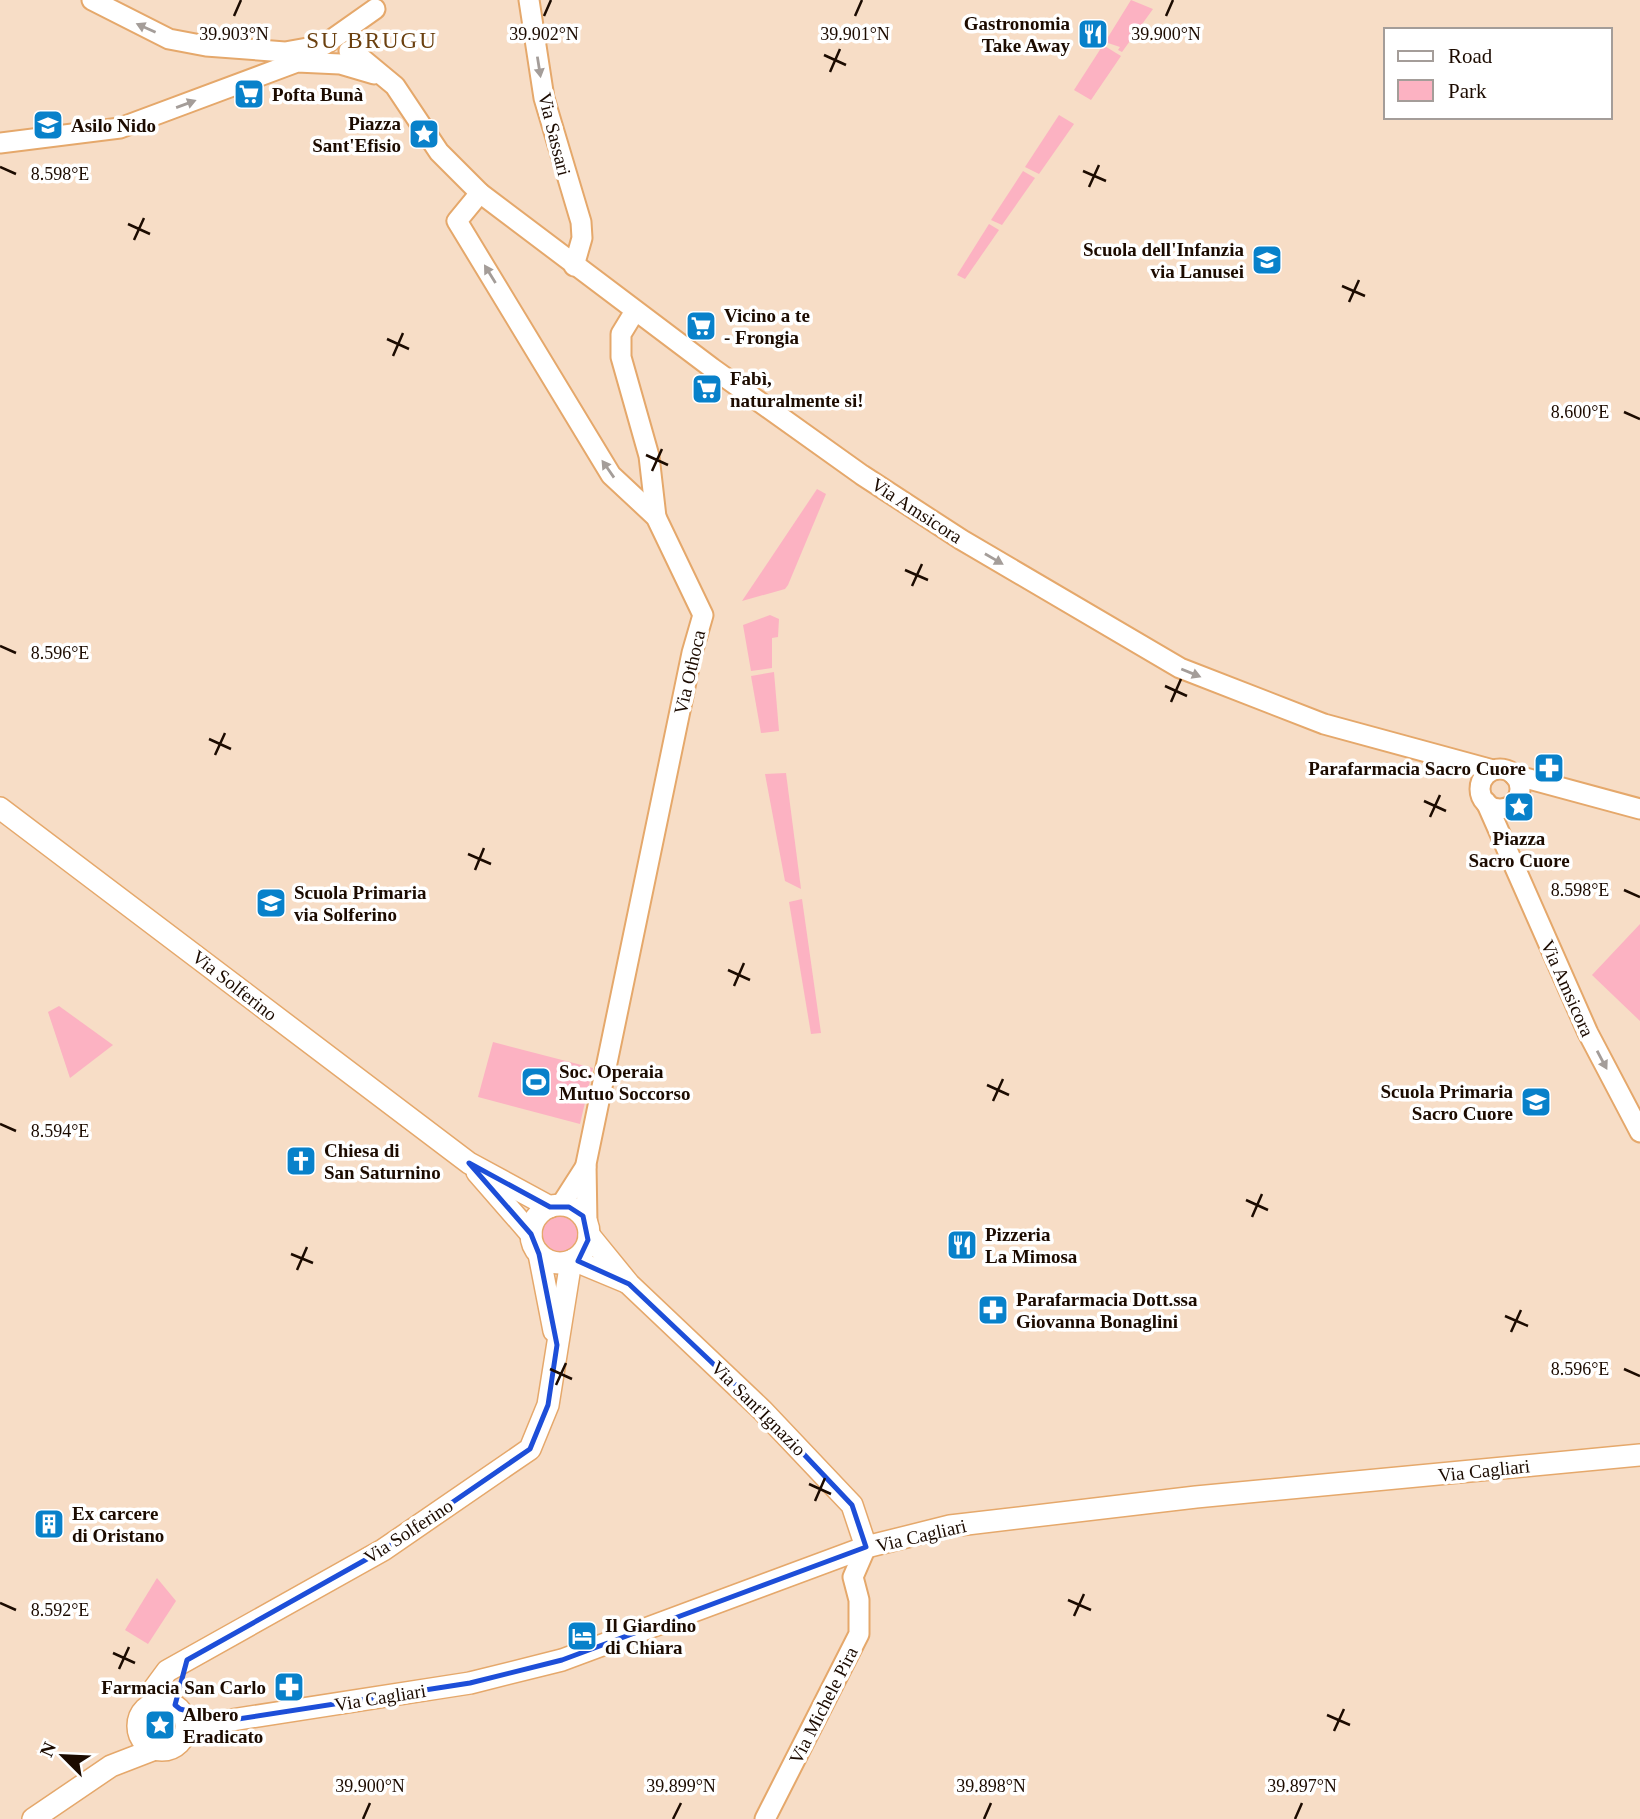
<svg xmlns="http://www.w3.org/2000/svg" width="1640" height="1819" viewBox="0 0 1640 1819" font-family="'Times New Roman',serif">
<style>
.green{fill:#fcb2c2}
.lines{fill:none;stroke-linecap:round;stroke-linejoin:round}
.tertiary-casing{stroke:#e5a86b;stroke-width:23}
.secondary-casing{stroke:#e5a86b;stroke-width:24}
.tertiary{stroke:#fff;stroke-width:19}
.secondary{stroke:#fff;stroke-width:21}
.oneway{fill:#a49d99}
.marked{fill:none;stroke:#1d4ed8;stroke-width:5;stroke-linejoin:round}
.ticks{fill:none;stroke:#1c0b00;stroke-width:2.5}
.labels{text-anchor:middle;stroke-width:7;stroke-linejoin:round;paint-order:stroke}
.poi-label{font-size:19px;font-weight:bold;fill:#1c0b00;stroke:#fff;text-anchor:start}
.street-label{font-size:19px;fill:#1c0b00;stroke:#fff}
.quarter-label{font-size:23px;letter-spacing:2px;fill:#6b400f;stroke:#fff}
.ticks-label{font-size:18px;text-anchor:middle;fill:#1c0b00;stroke:#fff;stroke-width:7;stroke-linejoin:round;paint-order:stroke}
</style>
<rect width="100%" height="100%" fill="#f7ddc6"/>
<g class="green">
<path d="M1131,0L1153,9L1122,52L1118,50L1120,47L1105,42Z"/>
<path d="M1103,45L1121,56L1091,100L1074,90Z"/>
<path d="M1059,115L1074,124L1039,174L1025,167Z"/>
<path d="M1023,171L1035,178L1002,225L991,220Z"/>
<path d="M989,224L999,230L965,279L957,275Z"/>
<path d="M817,489L826,494L788,585L785,589L742,601Z"/>
<path d="M770,615L779,619L778,637L772,638V668L751,671L743,625Z"/>
<path d="M774,672L779,731L761,733L751,676Z"/>
<path d="M786,773L801,889L785,881L765,774Z"/>
<path d="M802,899L821,1033L811,1034L789,902Z"/>
<path d="M1640,924V1021L1592,975Z"/>
<path d="M59,1006L113,1045L70,1078L48,1012Z"/>
<path d="M493,1042L593,1068L580,1124L478,1097Z"/>
<circle cx="560" cy="1235" r="23"/>
<path d="M157,1578L176,1601L148,1644L125,1630Z"/>
</g>
<g class="lines">
<g class="tertiary-casing">
<g id="tertiary">
<path d="M92,0L169,39L206,46L285,52L324,45L375,9"/>
<path d="M529,0L544,98L581,222L582,238L574,266"/>
<path d="M349,51L354,52L395,86L439,152L480,193L712,368L862,475L962,540L1180,668L1324,724L1493,770"/>
<path d="M0,143L120,128L297,62L340,64L374,74"/>
<path d="M480,193L457,221L611,475L656,517L703,615L692,653L586,1164L587,1224"/>
<path d="M635,311L621,334V357L649,456L656,517"/>
<circle cx="1500" cy="789" r="20"/>
<path d="M1514,775L1640,809"/>
<path d="M1486,802L1588,1033L1640,1132"/>
<path d="M561,1205L586,1166"/>
<path d="M765,1819L859,1634V1600L853,1577L866,1547"/>
</g>
</g>
<g class="secondary-casing">
<g id="secondary">
<path d="M0,808L469,1163L550,1207"/>
<path d="M477,1172L531,1234"/>
<circle cx="560" cy="1234" r="29"/>
<path d="M589,1235L629,1284L762,1410L852,1505L866,1547"/>
<path d="M539,1254L554,1331"/>
<path d="M573,1260L626,1282"/>
<circle cx="162" cy="1726" r="24"/>
<path d="M154,1703L153,1690L167,1671L383,1550L530,1449L548,1405L571,1261"/>
<path d="M185,1736L225,1721L470,1683L562,1660L866,1547L950,1526L1196,1497L1640,1455"/>
<path d="M33,1819L111,1766L155,1749"/>
</g>
</g>
<use href="#tertiary" class="tertiary"/>
<use href="#secondary" class="secondary"/>
</g>
<defs><path id="oneway-solid" d="M-6-.8H1V-3.2L6.5 0L1 3.2V.8H-6Z" transform="scale(1.75)"/></defs>
<g class="oneway">
<use href="#oneway-solid" transform="translate(146 28) rotate(-156)"/>
<use href="#oneway-solid" transform="translate(539 67) rotate(81)"/>
<use href="#oneway-solid" transform="translate(186 104) rotate(-20)"/>
<use href="#oneway-solid" transform="translate(490 274) rotate(-122)"/>
<use href="#oneway-solid" transform="translate(608 469) rotate(-125)"/>
<use href="#oneway-solid" transform="translate(994 559) rotate(30)"/>
<use href="#oneway-solid" transform="translate(1191 673) rotate(22)"/>
<use href="#oneway-solid" transform="translate(1602 1060) rotate(62)"/>
</g>
<path class="marked" d="M469,1163L550,1207H569L583,1216L588,1240L578,1261L629,1284L762,1410L852,1505L866,1547L562,1660L470,1683L225,1721L180,1709L175,1705L187,1660L383,1550L530,1449L548,1405L557,1345L539,1254L531,1234Z"/>
<path class="ticks" d="M234,16L241,0M544,16L551,0M855,16L862,0M1166,16L1173,0M824,55L846,65M830,72L840,49M0,167L16,174M1083,171L1106,181M1089,187L1099,165M128,224L150,234M134,240L144,218M1342,286L1365,296M1349,302L1359,280M387,339L409,349M393,356L403,333M1624,412L1640,419M646,455L668,465M652,471L662,449M905,570L928,580M912,586L922,564M0,646L16,653M1165,686L1187,696M1171,702L1181,679M209,739L231,749M215,755L225,733M1424,801L1446,811M1430,817L1440,795M468,854L491,864M475,870L484,848M1624,890L1640,897M728,970L750,980M734,986L744,963M987,1085L1009,1095M993,1101L1003,1079M0,1124L16,1131M1246,1200L1268,1210M1252,1217L1262,1194M291,1254L313,1263M297,1270L307,1247M1505,1316L1528,1326M1511,1332L1521,1310M550,1369L572,1379M1624,1369L1640,1376M556,1385L566,1363M809,1484L831,1494M815,1501L825,1478M1068,1600L1091,1610M0,1603L16,1610M1074,1616L1084,1594M113,1653L135,1663M119,1669L129,1647M1327,1715L1350,1725M1334,1731L1344,1709M363,1819L370,1803M673,1819L681,1803M984,1819L991,1803M1295,1819L1302,1803"/>
<defs>
<g id="restaurant-square" transform="scale(1.575)"><rect x="-9" y="-9" width="18" height="18" rx="4" fill="#0881ca" stroke="#fff"/><path d="M-5-6h1v4h1v-4h1v4h1v-4h1v5L-1.5 .5V6h-2V.5L-5-1ZM5-6V6H3V1.5H1.5Q1.5-4 5-6Z" fill="#fff"/></g>
<g id="supermarket-square" transform="scale(1.575)"><rect x="-9" y="-9" width="18" height="18" rx="4" fill="#0881ca" stroke="#fff"/><path d="M-6-5.5h2.5l.6 2H6L4.5 2H-2.5L-4.4-4H-6ZM-1.5 3.2a1.3 1.3 0 1 0 .1 0ZM3 3.2a1.3 1.3 0 1 0 .1 0Z" fill="#fff"/></g>
<g id="school-square" transform="scale(1.575)"><rect x="-9" y="-9" width="18" height="18" rx="4" fill="#0881ca" stroke="#fff"/><path d="M0-5L7-2L0 1L-7-2ZM-4 1L0 2.5L4 1V4Q0 6-4 4Z" fill="#fff"/></g>
<g id="sight-square" transform="scale(1.575)"><rect x="-9" y="-9" width="18" height="18" rx="4" fill="#0881ca" stroke="#fff"/><path d="M0-6L1.8-2.2L6-1.7L2.9 1.2L3.7 5.4L0 3.3L-3.7 5.4L-2.9 1.2L-6-1.7L-1.8-2.2Z" fill="#fff"/></g>
<g id="pharmacy-square" transform="scale(1.575)"><rect x="-9" y="-9" width="18" height="18" rx="4" fill="#0881ca" stroke="#fff"/><path d="M-2-6h4v4h4v4h-4v4h-4v-4h-4v-4h4Z" fill="#fff"/></g>
<g id="stadium-square" transform="scale(1.575)"><rect x="-9" y="-9" width="18" height="18" rx="4" fill="#0881ca" stroke="#fff"/><path d="M0-5a6.5 5 0 1 0 0 10a6.5 5 0 1 0 0-10ZM-3.5-1.8h7v3.6h-7Z" fill="#fff"/></g>
<g id="church-square" transform="scale(1.575)"><rect x="-9" y="-9" width="18" height="18" rx="4" fill="#0881ca" stroke="#fff"/><path d="M-1.2-6h2.4v3.5h3.3v2.4h-3.3V6h-2.4V-.1h-3.3v-2.4h3.3Z" fill="#fff"/></g>
<g id="building-square" transform="scale(1.575)"><rect x="-9" y="-9" width="18" height="18" rx="4" fill="#0881ca" stroke="#fff"/><path d="M-4-6H4V6H1V3H-1V6H-4ZM-2.5-4.3h1.7v1.8h-1.7ZM.8-4.3h1.7v1.8H.8ZM-2.5-1h1.7V.8h-1.7ZM.8-1h1.7V.8H.8Z" fill="#fff"/></g>
<g id="hotel-square" transform="scale(1.575)"><rect x="-9" y="-9" width="18" height="18" rx="4" fill="#0881ca" stroke="#fff"/><path d="M-6-4.5h1.5V1H6V5H4.5V3h-9V5H-6ZM-4 0a1.8 1.8 0 1 1 3.6 0ZM.5 0V-2.5h3Q6-2.5 6 0Z" fill="#fff"/></g>
</defs>
<g fill-rule="evenodd">
<use href="#restaurant-square" x="1093" y="34"/>
<use href="#supermarket-square" x="249" y="94"/>
<use href="#school-square" x="48" y="125"/>
<use href="#sight-square" x="424" y="134"/>
<use href="#school-square" x="1267" y="260"/>
<use href="#supermarket-square" x="701" y="326"/>
<use href="#supermarket-square" x="707" y="389"/>
<use href="#pharmacy-square" x="1549" y="768"/>
<use href="#sight-square" x="1519" y="807"/>
<use href="#school-square" x="271" y="903"/>
<use href="#stadium-square" x="536" y="1082"/>
<use href="#school-square" x="1536" y="1102"/>
<use href="#church-square" x="301" y="1161"/>
<use href="#restaurant-square" x="962" y="1245"/>
<use href="#pharmacy-square" x="993" y="1310"/>
<use href="#building-square" x="49" y="1524"/>
<use href="#hotel-square" x="582" y="1636"/>
<use href="#pharmacy-square" x="289" y="1687"/>
<use href="#sight-square" x="160" y="1725"/>
</g>
<g class="labels">
<g class="poi-label">
<text x="1070" y="30" text-anchor="end">Gastronomia<tspan x="1070" dy="22">Take Away</tspan></text>
<text x="272" y="101">Pofta Bunà</text>
<text x="401" y="130" text-anchor="end">Piazza<tspan x="401" dy="22">Sant'Efisio</tspan></text>
<text x="71" y="132">Asilo Nido</text>
<text x="1244" y="256" text-anchor="end">Scuola dell'Infanzia<tspan x="1244" dy="22">via Lanusei</tspan></text>
<text x="724" y="322">Vicino a te<tspan x="724" dy="22">- Frongia</tspan></text>
<text x="730" y="385">Fabì,<tspan x="730" dy="22">naturalmente si!</tspan></text>
<text x="1526" y="775" text-anchor="end">Parafarmacia Sacro Cuore</text>
<text x="1519" y="845" text-anchor="middle">Piazza<tspan x="1519" dy="22">Sacro Cuore</tspan></text>
<text x="294" y="899">Scuola Primaria<tspan x="294" dy="22">via Solferino</tspan></text>
<text x="559" y="1078">Soc. Operaia<tspan x="559" dy="22">Mutuo Soccorso</tspan></text>
<text x="1513" y="1098" text-anchor="end">Scuola Primaria<tspan x="1513" dy="22">Sacro Cuore</tspan></text>
<text x="324" y="1157">Chiesa di<tspan x="324" dy="22">San Saturnino</tspan></text>
<text x="985" y="1241">Pizzeria<tspan x="985" dy="22">La Mimosa</tspan></text>
<text x="1016" y="1306">Parafarmacia Dott.ssa<tspan x="1016" dy="22">Giovanna Bonaglini</tspan></text>
<text x="72" y="1520">Ex carcere<tspan x="72" dy="22">di Oristano</tspan></text>
<text x="605" y="1632">Il Giardino<tspan x="605" dy="22">di Chiara</tspan></text>
<text x="266" y="1694" text-anchor="end">Farmacia San Carlo</text>
<text x="183" y="1721">Albero<tspan x="183" dy="22">Eradicato</tspan></text>
</g>
<g class="street-label">
<text transform="translate(555 134) rotate(76)" y="7">Via Sassari</text>
<text transform="translate(917 510) rotate(33)" y="7">Via Amsicora</text>
<text transform="translate(689 672) rotate(-77)" y="7">Via Othoca</text>
<text transform="translate(235 985) rotate(38)" y="7">Via Solferino</text>
<text transform="translate(1568 988) rotate(66)" y="7">Via Amsicora</text>
<text transform="translate(759 1408) rotate(45)" y="7">Via Sant'Ignazio</text>
<text transform="translate(1484 1470) rotate(-6)" y="7">Via Cagliari</text>
<text transform="translate(408 1531) rotate(-33)" y="7">Via Solferino</text>
<text transform="translate(921 1535) rotate(-13)" y="7">Via Cagliari</text>
<text transform="translate(380 1697) rotate(-9)" y="7">Via Cagliari</text>
<text transform="translate(823 1705) rotate(-63)" y="7">Via Michele Pira</text>
</g>
<g class="quarter-label">
<text x="372" y="48">SU BRUGU</text>
</g>
</g>
<g class="ticks-label">
<text x="1166" y="40">39.900°N</text>
<text x="234" y="40">39.903°N</text>
<text x="544" y="40">39.902°N</text>
<text x="855" y="40">39.901°N</text>
<text x="60" y="180">8.598°E</text>
<text x="1580" y="418">8.600°E</text>
<text x="60" y="659">8.596°E</text>
<text x="1580" y="896">8.598°E</text>
<text x="60" y="1137">8.594°E</text>
<text x="1580" y="1375">8.596°E</text>
<text x="60" y="1616">8.592°E</text>
<text x="370" y="1792">39.900°N</text>
<text x="681" y="1792">39.899°N</text>
<text x="991" y="1792">39.898°N</text>
<text x="1302" y="1792">39.897°N</text>
</g>
<rect x="1384" y="28" width="228" height="91" fill="#ffffff" stroke="#a49d99" stroke-width="2"/>
<rect x="1398" y="51" width="35" height="10" fill="#ffffff" stroke="#a49d99" stroke-width="2"/>
<text x="1448" y="63" font-size="21" fill="#1c0b00">Road</text>
<rect x="1398" y="80" width="35" height="21" fill="#fcb2c2" stroke="#a49d99" stroke-width="2"/>
<text x="1448" y="98" font-size="21" fill="#1c0b00">Park</text>
<g transform="translate(63 1756) rotate(294)" stroke="#ffffff" stroke-width="5" paint-order="stroke">
<path d="M0-5L12 26L0 18L-12 26Z" fill="#1c0b00"/>
<text y="-10" font-size="19" font-weight="bold" text-anchor="middle" fill="#1c0b00">N</text>
</g>
</svg>
